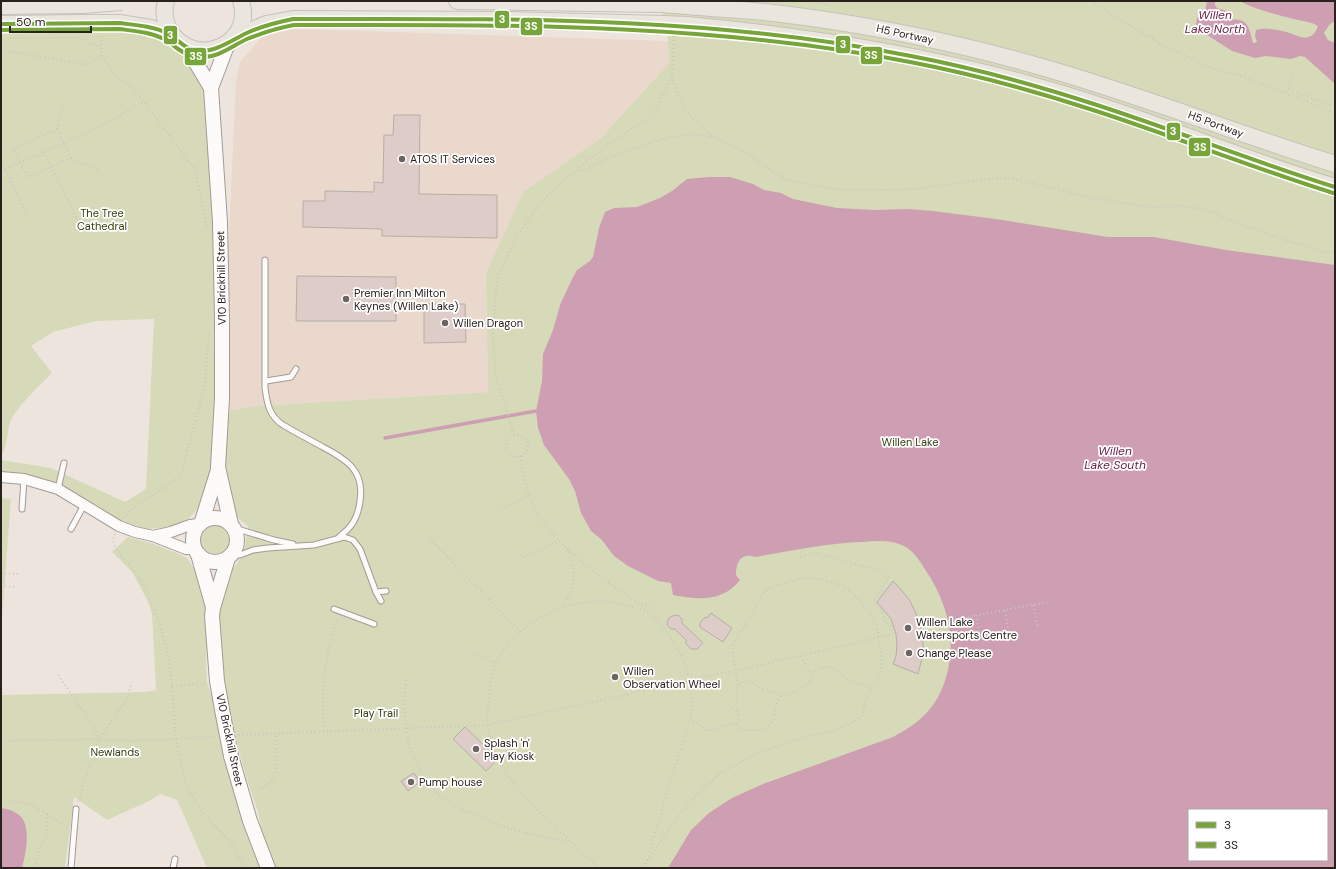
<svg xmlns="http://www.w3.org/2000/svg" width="1336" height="869" viewBox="0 0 1336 869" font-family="'DM Sans',sans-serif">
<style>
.built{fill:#ebd8cd}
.green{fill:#d7dab9;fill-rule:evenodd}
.water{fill:#ce9fb2;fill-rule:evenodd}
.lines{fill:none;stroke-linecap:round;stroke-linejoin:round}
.stream{stroke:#ce9fb2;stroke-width:3.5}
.building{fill:#deccc9;stroke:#b5adaa}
.lane-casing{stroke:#a29a95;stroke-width:7}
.street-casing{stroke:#a29a95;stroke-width:12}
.secondary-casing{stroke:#a29a95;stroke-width:16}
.primary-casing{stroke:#c5c1bd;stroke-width:18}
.path{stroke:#cac6c3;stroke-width:2;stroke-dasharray:1 3;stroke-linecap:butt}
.lane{stroke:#fcfbfa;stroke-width:5}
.street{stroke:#fcfbfa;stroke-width:10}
.secondary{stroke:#fcfbfa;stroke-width:14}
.primary{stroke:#eae6de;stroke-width:16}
.secondary-bridge-casing{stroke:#a29a95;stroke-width:16;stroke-linecap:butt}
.primary-bridge-casing{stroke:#c5c1bd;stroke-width:18;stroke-linecap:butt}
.secondary-bridge{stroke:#fcfbfa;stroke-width:14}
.primary-bridge{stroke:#eae6de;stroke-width:16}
.bus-1-casing{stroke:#fff;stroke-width:7}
.bus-2-casing{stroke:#fff;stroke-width:7}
.bus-1{stroke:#77a539;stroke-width:4}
.bus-2{stroke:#77a539;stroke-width:4}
.poi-dot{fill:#6d6561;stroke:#fff;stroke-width:1.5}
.labels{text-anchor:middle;stroke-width:3.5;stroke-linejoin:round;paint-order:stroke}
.street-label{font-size:11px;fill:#28211d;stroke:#fff}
.poi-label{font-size:11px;fill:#28211d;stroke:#fff;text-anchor:start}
.park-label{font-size:11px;fill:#374011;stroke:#fff}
.water-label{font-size:12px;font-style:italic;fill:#6e234c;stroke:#fff}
.line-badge{stroke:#fff;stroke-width:1.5}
.badge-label{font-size:11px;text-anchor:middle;font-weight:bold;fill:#fff}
</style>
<rect width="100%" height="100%" fill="#eee4de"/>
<path class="built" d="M270,28L668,41L669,63L601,138L523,192L486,273L488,392L258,406L221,413L236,81L240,62Z"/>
<g class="green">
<path d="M457,1H1335V868H276L263,839L258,812L246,776L228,713L218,638L220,606L230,571L237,564L245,547L248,526L239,519L235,513L228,498L221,415L209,483L203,502L196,511L189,518L180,523L165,528L145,529L125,522L84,505L58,489L1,477V460L51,468L125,502L146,489L154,319L96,321L53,332L31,346L52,373C40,385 16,407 10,423C7,434 7,447 1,457V24L122,30L147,34L170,44L186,59L206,92L228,411L258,406L488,392L486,273L523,192L601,138L669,63L668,41L661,4ZM1189,810H1327V860H1189Z"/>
<path d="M1,498L11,499L1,630Z"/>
<circle cx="215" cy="540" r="16"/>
<path d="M128,537L151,543L179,554L187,558L196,572L203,591L206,610L207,632L206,669L207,682L219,717L223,753L261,868H207L177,800L160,794L149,801L107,820L74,797L65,868H1V695L146,692L156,690L152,613L148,602L133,573L112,552Z"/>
</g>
<g class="water">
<path d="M1207,1H1215V5L1217,8L1227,11L1230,19C1233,20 1236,19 1240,20C1249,22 1251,35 1253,43H1255L1257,41L1255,37L1256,30C1265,27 1280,30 1290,33C1296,35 1302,39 1308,37C1314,36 1316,31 1318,26C1310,21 1299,21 1290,18C1277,15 1251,8 1240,1H1335V21L1330,24L1324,33L1328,40L1335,43V84L1305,57L1300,56L1291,59L1266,56L1255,58L1232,51L1204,33L1196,24L1197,18L1205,11Z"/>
<path d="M709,177H730L753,184L764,190L781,193L793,199L837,208L875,210L908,209L933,211L996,219L1108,237H1154L1226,250L1335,265V868H668L691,830L709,813L732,798L763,784L893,737C906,730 919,722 929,710C946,691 953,658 950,633C948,613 939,591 928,574C921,563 913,548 899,544C888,540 875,541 863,542C827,543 791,551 755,557C741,552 736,562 736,575L740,580C723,602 698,600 673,595L671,583L658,581L628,566L614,556L601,539L591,531L581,513L575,491L569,479L544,445L538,428L536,411L542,381L543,354L553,330L560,305L573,277L577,270L590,261L593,257L599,228L605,212L614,208L637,207L660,198L672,191L687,179ZM1189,810H1327V860H1189Z"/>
<path d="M1,808C6,809 12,810 16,813C33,821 26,854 22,868H1Z"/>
</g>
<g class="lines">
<path class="stream" d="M385,438L536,411"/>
</g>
<g class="building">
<path d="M394,115H420L419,194L497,195V238L382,236V229L303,227V201H325V191L374,192V182L383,183L384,135H393Z"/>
<path d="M297,276L396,277V321H296Z"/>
<path d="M424,304H465L466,342L424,343Z"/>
<path d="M893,581L904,593L910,601L919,620L923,641V654L918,674L893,664L896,656L897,645L896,634L891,619L877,602Z"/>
<path d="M711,613L732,628L723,642L700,627V623L704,618L708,617Z"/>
<path d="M678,615L682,619V623L703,643L697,649H691L686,644V640L675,629H671L667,625L668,619L672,616Z"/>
<path d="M465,727L498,759L486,771L453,739Z"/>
<path d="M414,773L420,782L408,791L401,781Z"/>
</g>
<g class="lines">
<g class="lane-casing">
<g id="lane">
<path d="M265,260V388C267,403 269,416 283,425C295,432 308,439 321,446C345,459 365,469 360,501C358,518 352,527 339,537"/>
<path d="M266,381L291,377L296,369"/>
<path d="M58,489L64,463"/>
<path d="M22,509L24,479"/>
<path d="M234,528L274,540L293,544"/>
<path d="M71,529L84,505"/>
<path d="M232,554L240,555L253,550L268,548L314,545L344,537L353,540L360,549L376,592L381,601"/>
<path d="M376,592L386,591"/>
<path d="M334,609L374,624"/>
<path d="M71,868L76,809"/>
<path d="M173,868L175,859"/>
</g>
</g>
<g class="street-casing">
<g id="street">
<path d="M1,477L24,479L58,489L119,526L135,532L153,536L186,549H195"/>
<path d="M153,536L171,532L190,525L199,524"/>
</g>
</g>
<g class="secondary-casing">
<g id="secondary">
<path d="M228,43L211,88L220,222L222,318V398L218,467L231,524"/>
<path d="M186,46L211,88"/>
<circle cx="215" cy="540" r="22"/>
<path d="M202,521L218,470"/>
<path d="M198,554L213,607"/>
<path d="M223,715L217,681L212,616L213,608L228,558"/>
<path d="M231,756L250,821L268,868"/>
</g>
</g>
<g class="primary-casing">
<g id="primary">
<path d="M166,1C163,11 165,22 170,31C194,70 255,45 241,1"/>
<path d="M457,1L661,4"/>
<path d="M1,6L82,5"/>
<path d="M688,6C719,9 751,10 782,14C871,25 959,43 1045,68C1143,96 1238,134 1335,164"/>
<path d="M119,23L151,28L173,36"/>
<path d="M1,24L82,23"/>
<path d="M687,25C805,36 920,54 1035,86C1137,114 1234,157 1335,187"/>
<path d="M233,39L266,24L293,19L508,20L663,24"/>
</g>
</g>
<g class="path">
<path d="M813,1L830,6"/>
<path d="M1091,1L1162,45L1214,69L1247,78L1335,113"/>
<path d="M101,36L102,55L112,72L134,89L195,170L207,229"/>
<path d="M674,36L672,76L677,93L684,107L691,117L699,125L715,138L744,151L778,175L794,181L831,189L881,190L916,189L986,179L1002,178L1014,179L1069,192L1089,198L1104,199L1122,203L1149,207L1182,206L1207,210L1249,228L1326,253L1335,251"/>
<path d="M10,38H81L101,48"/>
<path d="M1,50L87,65L102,55"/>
<path d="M1292,73L1289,89L1335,107"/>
<path d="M57,129L71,158L28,177L13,149Z"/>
<path d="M57,129L64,99"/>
<path d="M44,152L83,231"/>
<path d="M71,158L99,171"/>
<path d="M1,160L28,217"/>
<path d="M1,171L101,126L143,102"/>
<path d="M574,173C587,170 598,163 610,158C635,147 672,133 699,135C704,135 709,137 714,137"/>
<path d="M514,435L495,373L493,330L497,279L515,239L538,206L557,186L603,148L648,118L656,109L672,77"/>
<circle cx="517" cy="446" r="11"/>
<path d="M520,456C524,478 527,498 539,516C556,541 581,562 605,580C619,591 636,600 649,612C678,641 695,673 691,715L644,868"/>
<path d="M501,509L528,496"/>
<path d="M124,518L133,508L181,476L205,383L209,333"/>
<path d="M115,534L113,540L115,548L135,572L144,587L160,624L168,655L172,686L176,739L185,783L201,811L231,843L244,868"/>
<path d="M430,539L520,631"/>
<path d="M799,549L801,557L814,553L881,571L889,577L874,601L882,610L885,621L890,625L894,633"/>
<path d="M523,557L560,541"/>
<path d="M1,573L18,574"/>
<path d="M1,586L17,587"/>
<path d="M638,604H653"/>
<path d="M1033,605L1038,628"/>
<path d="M563,607C573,588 579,569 567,549"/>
<path d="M1005,611L1009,633"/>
<path d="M976,615L981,639"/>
<path d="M948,621L1047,602"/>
<path d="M475,654L496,663"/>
<path d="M801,656L810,672"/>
<path d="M58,675L94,727L99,739"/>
<path d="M406,680C401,725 408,772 447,801C457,808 469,812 480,817C509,830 539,837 570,841"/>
<path d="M172,686L205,683"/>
<path d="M781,696C794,692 804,689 812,678L810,672L827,667L833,668L847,679L873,689"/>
<path d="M732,708L737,710"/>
<path d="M737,724L740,729L745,730H763L774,720C774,714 777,708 777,703L781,696C775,690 768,691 761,688C753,684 747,676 738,686"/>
<path d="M324,731C321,690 324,658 338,618"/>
<path d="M239,735L488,725L800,656L906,631"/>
<path d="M1,741L99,739L128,741L215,737"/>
<path d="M259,790C262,788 266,786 269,783C280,773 276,747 276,733"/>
<path d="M1,800L30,804L47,814V833L39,850L35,868"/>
<path d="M78,802L99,739L128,697L131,684"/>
<path d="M47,814L67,828"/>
<path d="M645,864L678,816L699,792L722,772L758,753L804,737L833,731L855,721L862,716L867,697L878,679L881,670L882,662L879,637L876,623L868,610L855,596L843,586L831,582L821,579L803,578L771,587L762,594L750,619L736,638L733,645V653L738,686L736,691L737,710L739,714L737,724L725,725L714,730H707L690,719"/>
<path d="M599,868C588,858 577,847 566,837C539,812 511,788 496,754C492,745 487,726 487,716C487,710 489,704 489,698C490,687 491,675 495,665C503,647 516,633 533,622C569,599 605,596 645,611"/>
</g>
<use href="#lane" class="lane"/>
<use href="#street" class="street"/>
<use href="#secondary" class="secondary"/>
<use href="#primary" class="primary"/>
<g class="secondary-bridge-casing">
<path id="secondary-bridge" d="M223,715L231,756"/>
</g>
<g class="primary-bridge-casing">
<g id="primary-bridge">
<path d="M661,4L688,6"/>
<path d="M82,5L122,2"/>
<path d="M82,23H119"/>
<path d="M663,24L687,25"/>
</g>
</g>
<use href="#secondary-bridge" class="secondary-bridge"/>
<use href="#primary-bridge" class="primary-bridge"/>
<g class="bus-1-casing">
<path id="bus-1" d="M1,24L119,23C135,25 152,26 167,33C180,40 184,50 201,51C216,52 235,38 249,32C263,26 278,22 293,19C501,19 706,15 911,56C974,68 1036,85 1097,105C1177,131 1255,162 1335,187"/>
</g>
<g class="bus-2-casing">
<path id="bus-2" d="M1,30L119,29C134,31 150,32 164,39C170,41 173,46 178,49C185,54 194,57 201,57C218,58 232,46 247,39C262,33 277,28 294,25C500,25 707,22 910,62C973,74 1035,91 1096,111C1176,137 1253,168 1333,193"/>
</g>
<use href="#bus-1" class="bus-1"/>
<use href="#bus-2" class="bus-2"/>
</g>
<g class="poi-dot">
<circle cx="402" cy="159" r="4"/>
<circle cx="346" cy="299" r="4"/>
<circle cx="445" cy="323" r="4"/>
<circle cx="908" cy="628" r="4"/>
<circle cx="909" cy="653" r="4"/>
<circle cx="615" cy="677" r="4"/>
<circle cx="476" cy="749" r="4"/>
<circle cx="411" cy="782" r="4"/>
</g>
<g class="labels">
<g class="street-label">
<text transform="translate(905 34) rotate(12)" y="4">H5 Portway</text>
<text transform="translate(1216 124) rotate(20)" y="4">H5 Portway</text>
<text transform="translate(221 278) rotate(-91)" y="4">V10 Brickhill Street</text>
<text transform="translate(230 740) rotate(78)" y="4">V10 Brickhill Street</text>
</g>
<g class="poi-label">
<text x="410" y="163">ATOS IT Services</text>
<text x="354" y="297">Premier Inn Milton<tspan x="354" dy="13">Keynes (Willen Lake)</tspan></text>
<text x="453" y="327">Willen Dragon</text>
<text x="916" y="626">Willen Lake<tspan x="916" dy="13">Watersports Centre</tspan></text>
<text x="917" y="657">Change Please</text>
<text x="623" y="675">Willen<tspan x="623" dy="13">Observation Wheel</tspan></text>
<text x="484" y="747">Splash 'n'<tspan x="484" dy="13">Play Kiosk</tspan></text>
<text x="419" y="786">Pump house</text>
</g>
<g class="park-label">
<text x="102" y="217">The Tree<tspan x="102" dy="13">Cathedral</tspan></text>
<text x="910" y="446">Willen Lake</text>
<text x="376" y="717">Play Trail</text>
<text x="115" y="756">Newlands</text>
</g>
<g class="water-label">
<text x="1215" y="19">Willen<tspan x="1215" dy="14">Lake North</tspan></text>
<text x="1115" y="455">Willen<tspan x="1115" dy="14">Lake South</tspan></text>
</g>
</g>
<g class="line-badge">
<rect x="494" y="10" width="16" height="19" rx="4" fill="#77a539"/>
<rect x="520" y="17" width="23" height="19" rx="4" fill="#77a539"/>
<rect x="163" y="25" width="15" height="20" rx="4" fill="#77a539"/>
<rect x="835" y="35" width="16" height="19" rx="4" fill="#77a539"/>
<rect x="860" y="46" width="23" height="19" rx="4" fill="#77a539"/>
<rect x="184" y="47" width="23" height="19" rx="4" fill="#77a539"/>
<rect x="1166" y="122" width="15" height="19" rx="4" fill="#77a539"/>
<rect x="1188" y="137" width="23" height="20" rx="4" fill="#77a539"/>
</g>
<g class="badge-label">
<text x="502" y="23">3</text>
<text x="531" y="30">3S</text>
<text x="170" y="39">3</text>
<text x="843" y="48">3</text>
<text x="871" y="59">3S</text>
<text x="196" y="60">3S</text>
<text x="1173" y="135">3</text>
<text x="1200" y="151">3S</text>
</g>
<rect width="1336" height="869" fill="none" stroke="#28211d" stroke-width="4"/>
<rect x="1188" y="809" width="140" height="52" fill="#ffffff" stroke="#a9a6a5"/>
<rect x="1196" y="822" width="20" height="6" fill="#77a539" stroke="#a9a6a5"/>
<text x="1224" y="829" font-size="12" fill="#28211d">3</text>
<rect x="1196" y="842" width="20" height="6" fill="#77a539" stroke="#a9a6a5"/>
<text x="1224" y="849" font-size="12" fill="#28211d">3S</text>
<path d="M10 26v6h81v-6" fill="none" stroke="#28211d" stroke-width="2"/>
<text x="16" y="26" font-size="12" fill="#28211d" stroke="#ffffff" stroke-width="3" paint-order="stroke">50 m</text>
</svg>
